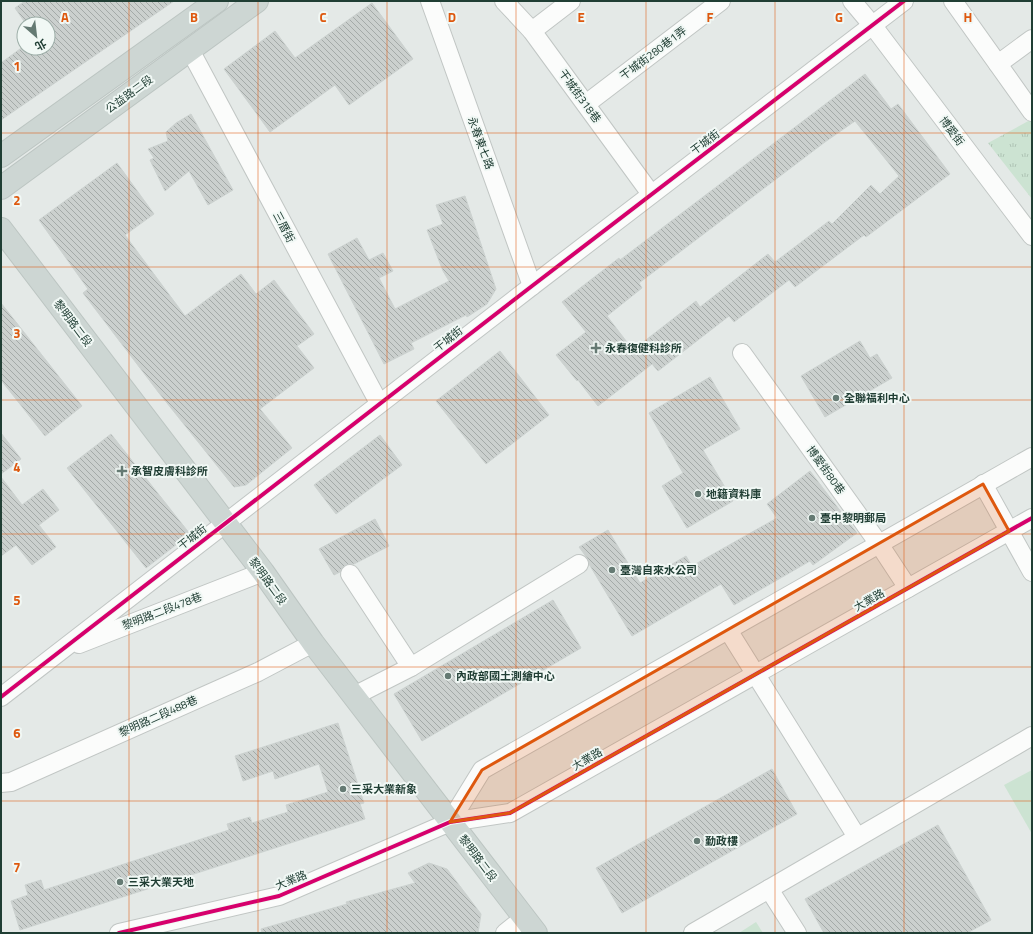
<svg xmlns="http://www.w3.org/2000/svg" width="1033" height="934" viewBox="0 0 1033 934" font-family="'Titillium Web','Noto Sans TC',sans-serif">
<style>
.grass{fill:#cce3d2}
.park{fill:url(#park-tufts)}
.building{fill:url(#building-back-hatch);stroke:#ccd2d0;fill-rule:evenodd}
.lines{fill:none;stroke-linecap:round;stroke-linejoin:round}
.minor-casing{stroke:#c1c6c4;stroke-width:20}
.major-casing{stroke:#bcc5c2;stroke-width:24}
.minor{stroke:#fbfcfb;stroke-width:18}
.major{stroke:#cdd6d3;stroke-width:22}
.cycleway-casing{stroke:#f1f8f5;stroke-width:6}
.cycleway{stroke:#d6006c;stroke-width:4}
.marked{fill:#de580e;fill-opacity:0.2;stroke:#de580e;stroke-width:3;stroke-linejoin:round}
.grid{fill:none;stroke:#de580e;stroke-width:1;stroke-opacity:0.55}
.poi-dot{fill:#657a73;stroke:#f1f8f5;stroke-width:1.5}
.labels{text-anchor:middle;stroke-width:4;stroke-linejoin:round;paint-order:stroke}
.street-label{font-size:11px;fill:#203e34;stroke:#f1f8f5}
.poi-label{font-size:11px;font-weight:bold;fill:#203e34;stroke:#f1f8f5;text-anchor:start}
.grid-label{font-size:13px;text-anchor:middle;font-weight:bold;fill:#de580e;stroke:#f1f8f5;stroke-width:4;stroke-linejoin:round;paint-order:stroke}
</style>
<defs>
<pattern id="park-tufts" width="24" height="20" patternUnits="userSpaceOnUse"><rect width="24" height="20" fill="#cce3d2"/><path d="M3 7l-1-3M5 7V3M7 7l1-3M15 17l-1-3M17 17v-4M19 17l1-3" fill="none" stroke="#afc4b5"/></pattern>
<pattern id="building-back-hatch" width="6" height="6" patternUnits="userSpaceOnUse"><rect width="6" height="6" fill="#cbd0ce"/><path d="M-1 5l2 2M0 0l6 6M5-1l2 2" fill="none" stroke="#a4aaa8"/></pattern>
</defs>
<rect width="100%" height="100%" fill="#e4e9e7"/>
<g class="grass">
<path d="M1032,770V834L1004,785Z"/>
<path d="M756,922L763,933H739Z"/>
</g>
<path class="park" d="M1032,119V199L988,143Z"/>
<g class="building">
<path d="M25,1H174L1,120V63L24,46V48H48V24H26L15,8Z"/>
<path d="M372,3L413,59L349,105L335,85L270,132L224,69L275,31L295,58Z"/>
<path d="M865,74L891,109L898,104L950,174L866,237L864,235L795,287L789,280L734,322L729,316L658,371L652,364L598,406L578,380L577,381L556,355L586,332L562,302L619,258L620,260ZM855,121L899,176L880,194L871,185L832,224L829,221L775,262L768,254L700,307L696,301L633,350L607,316L642,288L639,283L825,142Z"/>
<path d="M191,114L233,190L208,205L189,171L165,191L150,160L154,158L148,149L168,141L166,132L176,123Z"/>
<path d="M117,163L154,214L125,235L185,316L241,274L256,294L274,280L314,334L297,346L314,368L260,409L292,448L246,485L234,487L159,393L83,293L88,289L39,220Z"/>
<path d="M465,196L496,289L487,304L467,317L466,315L411,343L414,349L384,364L328,254L357,238L369,260L383,253L393,271L379,278L395,309L449,281L443,271L427,230L443,224L436,205Z"/>
<path d="M1,303L82,406L45,436L1,380Z"/>
<path d="M860,341L870,358L877,354L892,378L825,417L801,376Z"/>
<path d="M500,351L549,415L486,464L436,401Z"/>
<path d="M710,377L740,429L703,450L733,501L687,528L662,486L683,473L649,413Z"/>
<path d="M1,433L21,459L1,474Z"/>
<path d="M111,434L190,534L146,568L67,468Z"/>
<path d="M380,435L402,465L336,514L314,485Z"/>
<path d="M810,471L857,533L813,565L810,561L734,605L721,584L632,636L589,564L588,559L579,547L608,530L640,583L686,556L692,566L777,518L767,504Z"/>
<path d="M1,477L22,505L43,489L59,510L39,525L56,547L32,565L16,545L1,556Z"/>
<path d="M375,519L389,546L354,564H349L345,565L340,572L334,575L319,549Z"/>
<path d="M553,600L581,648L422,741L394,694Z"/>
<path d="M338,723L364,803L360,804L365,819L20,930L11,901L28,895L25,885L41,880L44,890L229,830L227,824L250,817L252,823L288,812L286,805L328,792L319,764L275,779L273,771L243,781L235,756Z"/>
<path d="M772,769L797,814L622,913L596,868Z"/>
<path d="M938,825L991,920L967,933H824L805,899Z"/>
<path d="M429,863L447,869L481,914L478,933H262L261,929L347,904L346,902L415,883L408,873Z"/>
</g>
<g class="lines">
<g class="minor-casing">
<g id="minor">
<path d="M430,1L532,286"/>
<path d="M504,1L532,31L651,194"/>
<path d="M852,1L873,26L1032,236"/>
<path d="M953,1L1032,112"/>
<path d="M532,31L571,1"/>
<path d="M190,50L379,403"/>
<path d="M998,64L1032,39"/>
<path d="M586,104L721,1"/>
<path d="M742,353L879,544L908,588"/>
<path d="M983,484L1032,572"/>
<path d="M350,574L411,667"/>
<path d="M728,630L857,837"/>
<path d="M79,644L263,572"/>
<path d="M354,696L411,667L579,564"/>
<path d="M1,697L532,286L904,1"/>
<path d="M1,783L11,782L258,672L313,643"/>
<path d="M450,822L482,770L1032,457"/>
<path d="M769,889L1032,736"/>
<path d="M119,933L279,896L450,822L510,813L1032,518"/>
<path d="M505,933L524,918"/>
<path d="M693,933L769,889L797,933"/>
</g>
</g>
<g class="major-casing">
<g id="major">
<path d="M1,156L217,1"/>
<path d="M1,188L257,1"/>
<path d="M1,229L263,572L313,643L536,933"/>
</g>
</g>
<use href="#minor" class="minor"/>
<use href="#major" class="major"/>
<g class="cycleway-casing">
<g id="cycleway">
<path d="M1,697L532,286L904,1"/>
<path d="M119,933L279,896L450,822L510,813L1032,518"/>
</g>
</g>
<use href="#cycleway" class="cycleway"/>
</g>
<path class="marked" d="M983,484L1009,531L510,813L450,822L482,770Z"/>
<path class="grid" d="M129,1V933M258,1V933M387,1V933M516,1V933M646,1V933M775,1V933M904,1V933M1,133H1032M1,267H1032M1,400H1032M1,534H1032M1,667H1032M1,801H1032"/>
<g class="poi-dot">
<path d="M594 342h4v4h4v4h-4v4h-4v-4h-4v-4h4z"/>
<circle cx="836" cy="398" r="4"/>
<path d="M120 465h4v4h4v4h-4v4h-4v-4h-4v-4h4z"/>
<circle cx="698" cy="494" r="4"/>
<circle cx="812" cy="518" r="4"/>
<circle cx="612" cy="570" r="4"/>
<circle cx="448" cy="676" r="4"/>
<circle cx="343" cy="789" r="4"/>
<circle cx="697" cy="841" r="4"/>
<circle cx="120" cy="882" r="4"/>
</g>
<g class="labels">
<g class="street-label">
<text transform="translate(653 53) rotate(-37)" y="4">干城街280巷1弄</text>
<text transform="translate(129 94) rotate(-36)" y="4">公益路二段</text>
<text transform="translate(580 96) rotate(54)" y="4">干城街318巷</text>
<text transform="translate(952 131) rotate(53)" y="4">博愛街</text>
<text transform="translate(705 142) rotate(-37)" y="4">干城街</text>
<text transform="translate(481 143) rotate(70)" y="4">永春東七路</text>
<text transform="translate(284 227) rotate(62)" y="4">三厝街</text>
<text transform="translate(73 323) rotate(53)" y="4">黎明路二段</text>
<text transform="translate(448 339) rotate(-38)" y="4">干城街</text>
<text transform="translate(826 470) rotate(54)" y="4">博愛街80巷</text>
<text transform="translate(192 537) rotate(-38)" y="4">干城街</text>
<text transform="translate(268 581) rotate(54)" y="4">黎明路二段</text>
<text transform="translate(869 600) rotate(-29)" y="4">大業路</text>
<text transform="translate(162 611) rotate(-21)" y="4">黎明路二段478巷</text>
<text transform="translate(158 716) rotate(-24)" y="4">黎明路二段488巷</text>
<text transform="translate(587 759) rotate(-30)" y="4">大業路</text>
<text transform="translate(478 858) rotate(53)" y="4">黎明路二段</text>
<text transform="translate(291 880) rotate(-22)" y="4">大業路</text>
</g>
<g class="poi-label">
<text x="605" y="352">永春復健科診所</text>
<text x="844" y="402">全聯福利中心</text>
<text x="131" y="475">承智皮膚科診所</text>
<text x="706" y="498">地籍資料庫</text>
<text x="820" y="522">臺中黎明郵局</text>
<text x="620" y="574">臺灣自來水公司</text>
<text x="456" y="680">內政部國土測繪中心</text>
<text x="351" y="793">三采大業新象</text>
<text x="705" y="845">勤政樓</text>
<text x="128" y="886">三采大業天地</text>
</g>
</g>
<g class="grid-label">
<text x="65" y="22">A</text>
<text x="194" y="22">B</text>
<text x="323" y="22">C</text>
<text x="452" y="22">D</text>
<text x="581" y="22">E</text>
<text x="710" y="22">F</text>
<text x="839" y="22">G</text>
<text x="968" y="22">H</text>
<text x="17" y="71">1</text>
<text x="17" y="205">2</text>
<text x="17" y="338">3</text>
<text x="17" y="472">4</text>
<text x="17" y="605">5</text>
<text x="17" y="738">6</text>
<text x="17" y="872">7</text>
</g>
<rect width="1033" height="934" fill="none" stroke="#203e34" stroke-width="4"/>
<g transform="translate(36 36) rotate(152)"><circle r="19" fill="#f1f8f5" stroke="#9daea8"/>
<path d="M0-3L7 15L0 10L-7 15Z" fill="#657a73"/>
<text y="-6" font-size="11" font-weight="bold" text-anchor="middle" fill="#203e34">北</text>
</g>
</svg>
